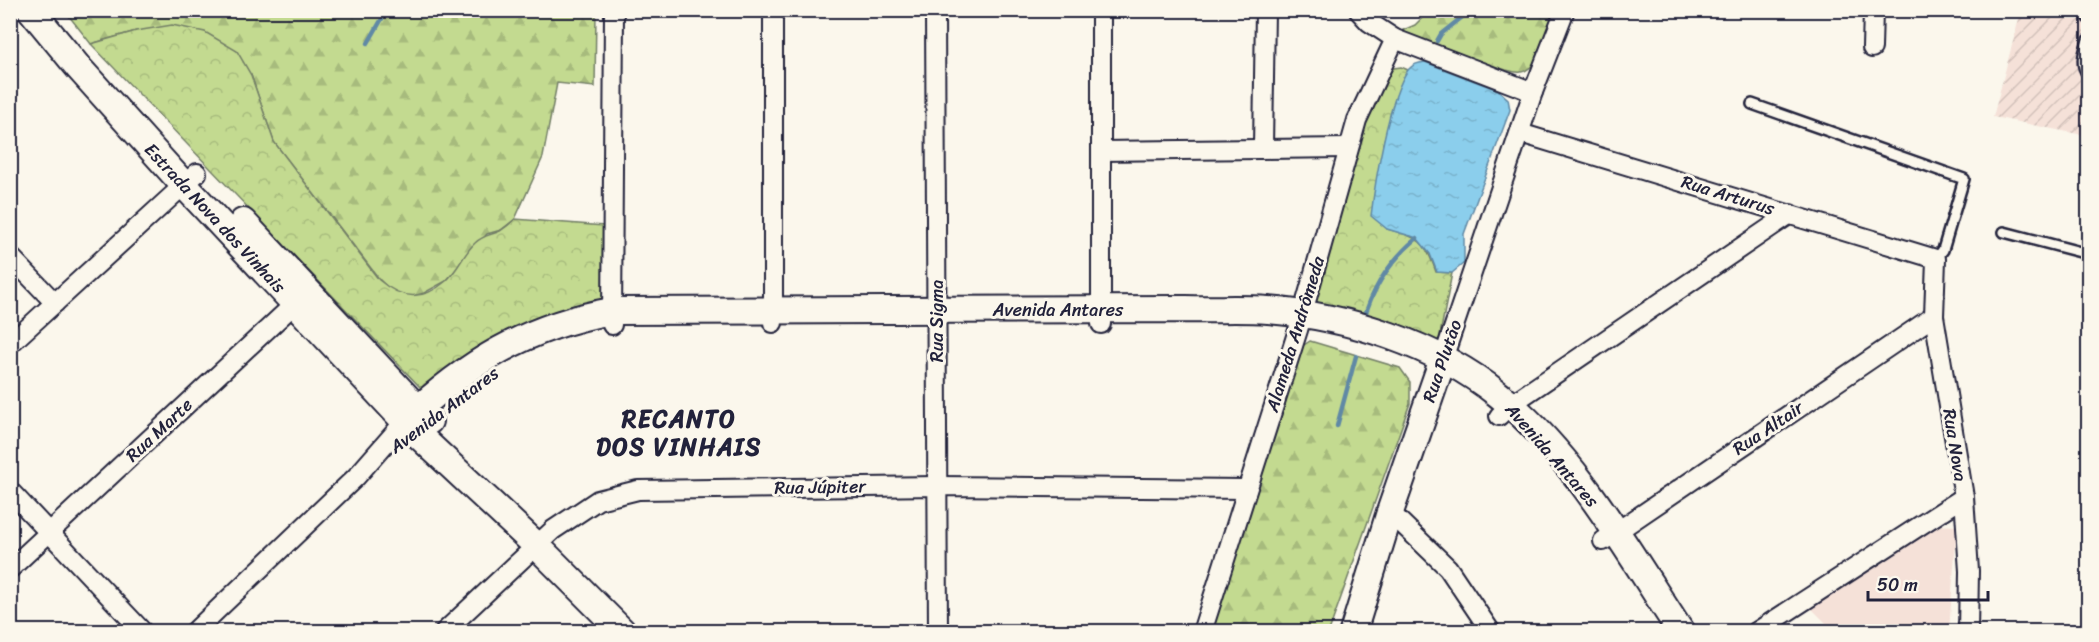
<svg xmlns="http://www.w3.org/2000/svg" width="2099" height="642" viewBox="0 0 2099 642" font-family="Sriracha,sans-serif">
<style>
.built{fill:#f5e1d8}
.industrial{fill:url(#industrial-furrows)}
.forest{fill:url(#forest-firs);stroke:#727e66;stroke-width:1.5}
.park{fill:url(#park-crowns);stroke:#727e66;stroke-width:1.5}
.water{fill:url(#water-ripples);stroke:#6189a5;stroke-width:1.5}
.lines{fill:none;stroke-linecap:round;stroke-linejoin:round}
.stream{stroke:#6189a5;stroke-width:4.5}
.lane-casing{stroke:#22223b;stroke-width:14}
.street-casing{stroke:#22223b;stroke-width:22}
.secondary-casing{stroke:#22223b;stroke-width:30}
.lane{stroke:#fbf7ec;stroke-width:9}
.street{stroke:#fbf7ec;stroke-width:18}
.secondary{stroke:#fbf7ec;stroke-width:26}
.labels{text-anchor:middle;stroke-width:6;stroke-linejoin:round;paint-order:stroke}
.street-label{font-size:18px;fill:#22223b;stroke:#fbf7ec}
.district-label{font-size:24px;font-weight:bold;letter-spacing:1.5px;fill:#22223b;stroke:#fbf7ec}
</style>
<defs>
<pattern id="industrial-furrows" width="10" height="10" patternUnits="userSpaceOnUse" patternTransform="scale(1.5)"><rect width="10" height="10" fill="#f5e1d8"/><path d="M-1 1l2-2M0 10L10 0M9 11l2-2" fill="none" stroke="#d2c1ba"/></pattern>
<pattern id="forest-firs" width="22" height="20" patternUnits="userSpaceOnUse" patternTransform="scale(1.5)"><rect width="22" height="20" fill="#c3da90"/><path d="M5 1l3.5 6h-7zM16 11l3.5 6h-7z" fill="#a7bb7d"/></pattern>
<pattern id="park-crowns" width="20" height="18" patternUnits="userSpaceOnUse" patternTransform="scale(1.5)"><rect width="20" height="18" fill="#c3da90"/><path d="M2 6a3 3 0 1 1 6 0M12 15a3 3 0 1 1 6 0" fill="none" stroke="#a7bb7d"/></pattern>
<pattern id="water-ripples" width="26" height="14" patternUnits="userSpaceOnUse" patternTransform="scale(1.5)"><rect width="26" height="14" fill="#8bceec"/><path d="M2 4q2-2 4 0t4 0M15 11q2-2 4 0t4 0" fill="none" stroke="#78b1cb"/></pattern>
</defs>
<rect width="100%" height="100%" fill="#fbf7ec"/>
<filter id="ink" filterUnits="userSpaceOnUse"><feTurbulence type="fractalNoise" baseFrequency=".0167" numOctaves="2"/><feDisplacementMap in="SourceGraphic" scale="12" xChannelSelector="R" yChannelSelector="G"/><feConvolveMatrix kernelMatrix="1 2 1 2 8 2 1 2 1" color-interpolation-filters="sRGB"/></filter>
<g filter="url(#ink)">
<path class="built" d="M1936,525L1957,526L1949,631H1834L1808,605Z"/>
<path class="industrial" d="M2021,11H2088V136L1993,117Z"/>
<g class="forest">
<path d="M65,11H596L595,87L557,83L543,157L515,219L501,230L487,234L446,281L424,293L406,298L391,291L380,280L274,142L251,75L136,31L91,44Z"/>
<path d="M1421,11H1558C1552,26 1539,70 1521,72C1517,73 1510,71 1506,70L1407,36L1403,30L1415,25L1422,18Z"/>
<path d="M1310,341L1400,368L1410,382V403L1329,631L1211,632L1301,347Z"/>
</g>
<g class="park">
<path d="M172,25L205,32L237,51L251,75L274,142L379,280C402,300 423,301 446,281C458,270 464,253 475,243C483,235 491,235 500,231C505,228 511,223 515,219L604,226L605,304L422,389L91,44L136,31Z"/>
<path d="M1401,67L1408,70L1396,99L1383,144L1387,229C1419,238 1425,239 1436,272L1452,273L1439,340L1433,345L1315,307L1312,298L1354,149L1387,75L1394,68Z"/>
</g>
<path class="water" d="M1425,62L1498,90L1508,99L1510,110L1464,234V263L1452,273L1437,272L1430,254L1417,238L1387,229L1371,216C1375,182 1389,96 1408,70C1413,64 1418,63 1425,62Z"/>
<g class="lines">
<g class="stream">
<path d="M1437,41L1441,34L1471,10"/>
<path d="M368,43L387,10"/>
<path d="M1364,319C1373,286 1391,260 1417,238"/>
<path d="M1337,426L1356,356"/>
</g>
<g class="lane-casing">
<g id="lane">
<path d="M2084,10L2088,18"/>
<path d="M2088,40C2085,51 2079,65 2088,74"/>
<path d="M1752,104L1964,179L1943,250L1936,259"/>
<path d="M2004,232L2088,254"/>
</g>
</g>
<g class="street-casing">
<g id="street">
<path d="M935,10L938,632"/>
<path d="M1101,10V324"/>
<path d="M1358,10L1369,22L1395,39L1533,92"/>
<path d="M1872,48L1873,10"/>
<path d="M1520,133L1936,259L1934,316L1964,497L1969,571L1968,632"/>
<path d="M1263,147L1265,10"/>
<path d="M1101,151L1348,148"/>
<path d="M10,256L55,303"/>
<path d="M773,323V10"/>
<path d="M612,325L614,10"/>
<path d="M10,344L197,173"/>
<path d="M1443,359L1533,92L1565,10"/>
<path d="M1499,416L1510,405L1790,214"/>
<path d="M10,491L143,632"/>
<path d="M1390,512L1448,568L1491,632"/>
<path d="M1603,541L1934,316"/>
<path d="M10,569L303,296"/>
<path d="M194,632L356,477L405,421"/>
<path d="M444,632L553,530L598,500L638,490L937,486L1247,489"/>
<path d="M1202,632L1298,330L1357,120L1395,39"/>
<path d="M1756,632L1964,497"/>
</g>
</g>
<g class="secondary-casing">
<g id="secondary">
<path d="M31,10L78,67L184,185L415,432L537,546L623,632"/>
<path d="M243,222L429,421"/>
<path d="M405,421C467,363 527,326 612,311L1186,309C1213,310 1241,308 1268,310C1347,316 1436,344 1499,395C1576,457 1627,550 1681,632"/>
<path d="M1353,632L1390,512L1443,359"/>
</g>
</g>
<use href="#lane" class="lane"/>
<use href="#street" class="street"/>
<use href="#secondary" class="secondary"/>
</g>
</g>
<g class="labels">
<g class="street-label">
<text transform="translate(1728 195) rotate(17)" y="6">Rua Arturus</text>
<text transform="translate(215 218) rotate(47)" y="6">Estrada Nova dos Vinhais</text>
<text x="1058" y="316">Avenida Antares</text>
<text transform="translate(937 321) rotate(-90)" y="6">Rua Sigma</text>
<text transform="translate(1295 334) rotate(-73)" y="6">Alameda Andrômeda</text>
<text transform="translate(1442 361) rotate(-71)" y="6">Rua Plutão</text>
<text transform="translate(444 410) rotate(-37)" y="6">Avenida Antares</text>
<text transform="translate(1768 428) rotate(-34)" y="6">Rua Altair</text>
<text transform="translate(159 430) rotate(-43)" y="6">Rua Marte</text>
<text transform="translate(1955 445) rotate(81)" y="6">Rua Nova</text>
<text transform="translate(1552 455) rotate(49)" y="6">Avenida Antares</text>
<text transform="translate(820 487) rotate(-1)" y="6">Rua Júpiter</text>
</g>
<g class="district-label">
<text x="679" y="427">RECANTO<tspan x="679" dy="28">DOS VINHAIS</tspan></text>
</g>
</g>
<rect width="2099" height="642" fill="none" stroke="#fbf7ec" stroke-width="36"/>
<rect x="18" y="18" width="2063" height="606" fill="none" stroke="#22223b" stroke-width="2" filter="url(#ink)"/>
<path d="M1868 591v9h120v-9" fill="none" stroke="#22223b" stroke-width="3"/>
<text x="1877" y="591" font-size="18" fill="#22223b" stroke="#fbf7ec" stroke-width="4.5" paint-order="stroke">50 m</text>
</svg>
